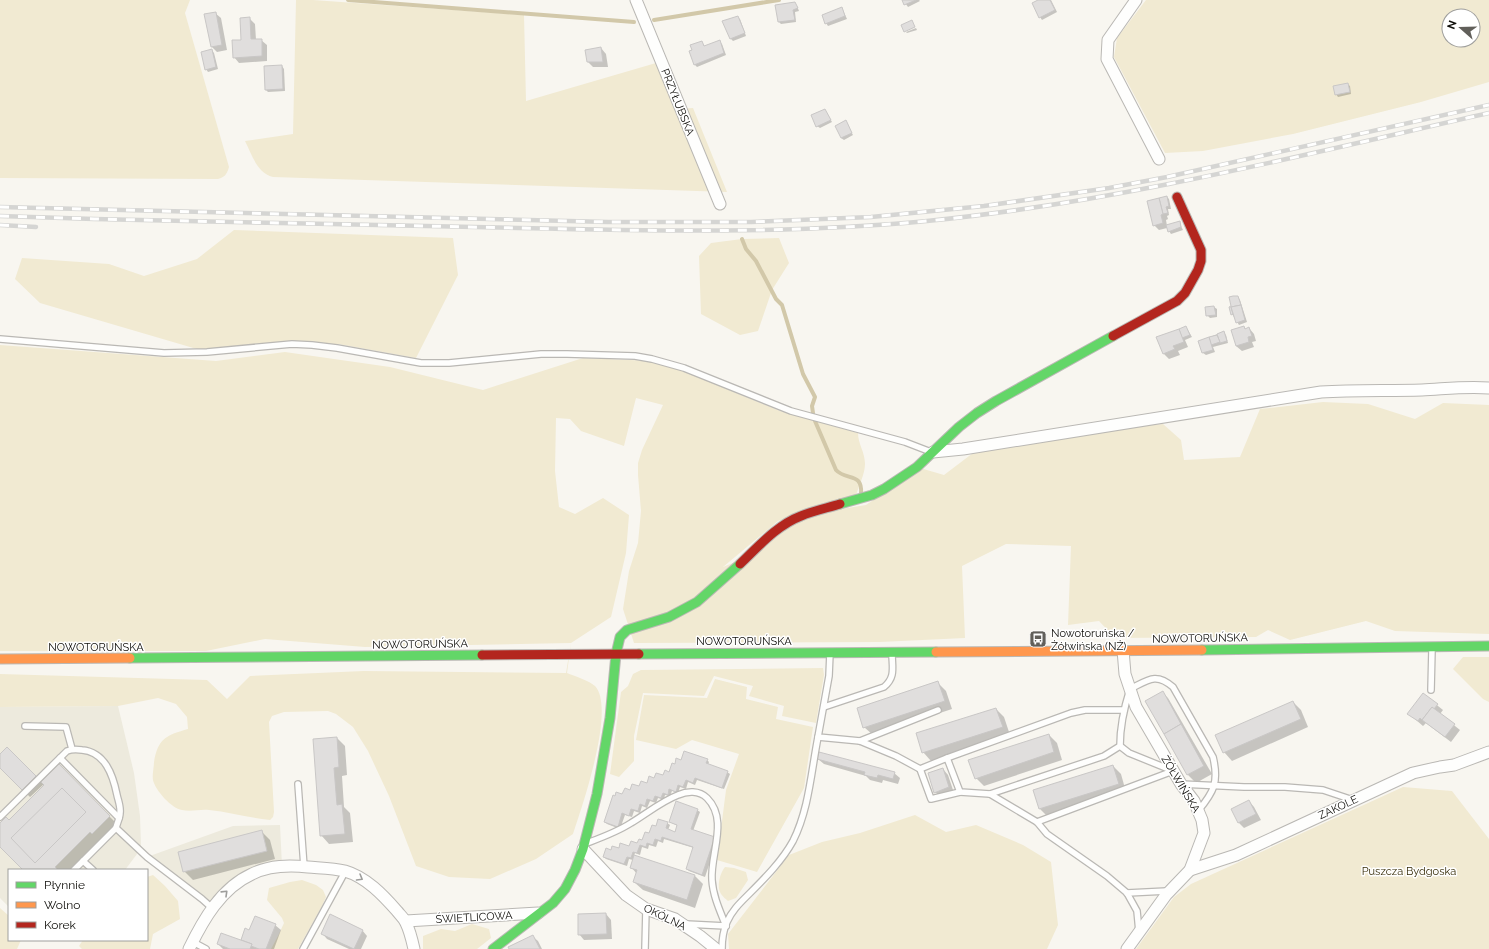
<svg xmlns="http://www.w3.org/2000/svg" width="1489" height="949" viewBox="0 0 1489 949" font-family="Raleway,sans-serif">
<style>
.built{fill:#edeadd}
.green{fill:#f1ead2;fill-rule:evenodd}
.shadow{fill:#0003}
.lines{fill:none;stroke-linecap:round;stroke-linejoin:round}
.stream{stroke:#d2c8a9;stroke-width:4}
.building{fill:#e0dedd;stroke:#c9c7c6}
.lane-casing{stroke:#bab8b4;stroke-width:8}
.street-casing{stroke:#bab8b4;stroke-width:13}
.fast-casing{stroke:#bab8b4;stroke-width:11}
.slow-casing{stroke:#bab8b4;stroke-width:11}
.jam-casing{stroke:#bab8b4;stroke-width:11}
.lane{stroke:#fefefd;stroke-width:5.5}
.street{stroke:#fefefd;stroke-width:11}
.fast{stroke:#63d668;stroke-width:9}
.slow{stroke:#ff974d;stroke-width:9}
.jam{stroke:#b3261e;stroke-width:9}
.rail-casing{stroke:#d5d5d3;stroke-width:4.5}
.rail{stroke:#fff;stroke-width:3;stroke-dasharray:9;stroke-linecap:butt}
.oneway{stroke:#9e9e9c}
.labels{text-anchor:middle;stroke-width:3;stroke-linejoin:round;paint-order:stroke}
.street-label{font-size:11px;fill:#0f0e0a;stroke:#fff}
.poi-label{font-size:11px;fill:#0f0e0a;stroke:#fff;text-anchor:start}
.park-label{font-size:11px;fill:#352b06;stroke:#fff}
</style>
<rect width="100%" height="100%" fill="#f8f6f0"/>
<g class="built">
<path d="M118,706L134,773L140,816L141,845L137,854L125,870H9V907L0,898V707Z"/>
<path d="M280,825L282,866L264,869L212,908L147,857L233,826Z"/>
</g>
<g class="green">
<path d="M0,0H190L185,13L229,167C227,174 225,177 218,179L0,178Z"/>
<path d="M296,0H313L524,15L526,101L656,63L676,109L693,108L727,192L273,177C257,173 252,155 245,141L293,134Z"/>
<path d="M1146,0H1489V82L1421,102L1293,134L1203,151L1165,153L1114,57L1117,38ZM1449,16H1473V40H1449Z"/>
<path d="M234,230L453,238L458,275L416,358L338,344L207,352L40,303L15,279L22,258L109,264L144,276L197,259Z"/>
<path d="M779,238L789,263L772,290L758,331L740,335L701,314L699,256L711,243L742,239Z"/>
<path d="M0,345L216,361L285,352L390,367L483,390L583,358L654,361L676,368L780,411L858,433C858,444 865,452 865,464C865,473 859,486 856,495L778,521L723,567L747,557L783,526L835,510L866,505L920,468L944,475L973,453L1121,428L1163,424L1181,440L1184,460L1240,457L1260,409L1323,402L1368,404L1415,419L1443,403L1489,405V634L1395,631L1366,621L1290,640L1268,630L1256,637L1115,638L1099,621L1068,625L1071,546L1006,544L962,566L965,638L880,642L634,643L623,609L629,571L638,543L641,511L638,475V463L642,450L663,405L636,398L624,446L581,431L570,419L556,418L555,471L559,507L575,514L603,498L629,515L626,553L611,617L571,643L567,673C574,676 590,681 595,686C616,708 582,807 573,834L536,859L490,879L449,877L416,866L389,796L368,751L353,727L336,714L328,711L284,712L272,716L269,722L274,812L273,817L270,820C249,818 230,812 209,810C200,809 191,812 182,810C172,809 155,790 153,780C152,775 154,767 154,762C158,738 167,735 188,729L187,717L176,704L158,698L118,706L0,707V674L207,680L227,699L250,676L364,671L566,673L571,643L365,647L265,639L206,651H0Z"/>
<path d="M1463,657H1489V702L1483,699L1453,669Z"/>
<path d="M823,668L824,675L816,723L782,716L784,706L749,696L753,686L714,676L704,696L643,693L634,736V761L619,777L610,774L621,692L628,686L633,674L641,670Z"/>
<path d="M715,679L747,687L746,699L778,707L776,719L813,727L804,788L757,872L717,860L726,790L739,754L692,740L676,749L636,740L644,695L707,698Z"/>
<path d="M1403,787L1452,791L1489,839V949H1136L1174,897L1191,884Z"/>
<path d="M915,815L946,832L976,825L1023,845L1051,862L1058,925L1047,949H729L728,934L789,855L822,842L860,833Z"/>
<path d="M725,867L734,868L746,872L748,880L736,898L728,901C726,899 723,897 721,894C716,887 720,873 725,867Z"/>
<path d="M153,875L165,886L178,901L180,919L153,934L150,949H82L79,946L83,940H147V877Z"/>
<path d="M302,880L316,885L323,890L326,897L322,906L298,949H271L278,936L284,923L282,918L267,900L269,888L290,882Z"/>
<path d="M0,908L9,916V940H21L17,949H0Z"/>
<path d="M472,924L489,929L491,938L477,949H423V936L441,929L455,931Z"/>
</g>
<g class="shadow">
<path d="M903,0H919L920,1L908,7Z"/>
<path d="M1040,0H1051L1057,12L1042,20L1040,17Z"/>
<path d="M797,6L799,11L795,12L796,22L781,24L779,22Z"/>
<path d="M842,8L847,19L828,26L826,23Z"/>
<path d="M215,13L221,18L227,50L217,52L212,47L205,15Z"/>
<path d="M737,17L740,19L746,36L733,41L731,39L724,22Z"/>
<path d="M249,18L255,24L256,40H261L267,45V61L239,63L234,57L242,41Z"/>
<path d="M916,28L917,30L907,33L906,32Z"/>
<path d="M719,41L722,44L726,55L697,67L695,65L690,52L701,42L705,47Z"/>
<path d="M601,48L606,54L608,67H593L588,62Z"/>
<path d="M212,51L214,53L218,69L208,72L206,69Z"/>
<path d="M282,66L284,69L285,91L268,92L266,90Z"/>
<path d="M1347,84L1350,86L1351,94L1338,97L1336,94Z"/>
<path d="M825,110L832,122L820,128L817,126Z"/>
<path d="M846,122L853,135L844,140L841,138Z"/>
<path d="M1167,197L1169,199L1171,209H1168L1169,215L1167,216L1168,219L1166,220L1167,226L1179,222L1183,230L1171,234L1167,228L1159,230L1154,225Z"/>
<path d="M1238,297L1240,300L1247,322L1239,325L1232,314L1230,308L1233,307Z"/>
<path d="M1214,307L1217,309V317L1210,318L1207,315Z"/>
<path d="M1186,327L1192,337L1185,340L1188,347L1178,351L1180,355L1169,359L1163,353Z"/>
<path d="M1244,328L1246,329L1249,328L1254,334L1256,341L1252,342L1254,347L1242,351L1236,346Z"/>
<path d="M1223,332L1226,335L1228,343L1213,347L1215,352L1206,355L1203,353L1199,341Z"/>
<path d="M938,683L946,691L952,709L873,735L864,727Z"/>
<path d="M1163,693L1168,698L1212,774L1196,783L1188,775L1147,701Z"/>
<path d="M1423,694L1443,710L1440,714L1460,730L1451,742L1426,723L1423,726L1409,714Z"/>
<path d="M1293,702L1301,710L1308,727L1232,761L1224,752Z"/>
<path d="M996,709L1004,717L1010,735L931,761L923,752Z"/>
<path d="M1049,735L1057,743L1062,760L984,786L976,778Z"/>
<path d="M337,738L345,746L347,775L342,776L344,807L350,813L353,842L329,844L321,835Z"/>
<path d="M7,748L42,783L59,766L121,828L104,844L101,842L73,870H24L0,846V824L9,822L45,785L44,784L30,797L0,767V755Z"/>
<path d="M818,759L894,773L900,778L898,784L883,780L882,783L870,780L866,776L824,764Z"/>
<path d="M707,760L709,762L708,765L727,772L730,774L724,789L697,780L695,785L688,782L686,789L680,787L678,793L672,791L670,796L665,795L664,800L658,798L656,803L650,801L647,808L642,806L640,813L634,811L632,817L625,815L620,829L607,824L605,822L623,795L670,773L675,765L681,761Z"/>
<path d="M1113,766L1121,774L1126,792L1048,817L1040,809Z"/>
<path d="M943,769L948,775L954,793L941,797L935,792Z"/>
<path d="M1249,801L1254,807L1261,820L1244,828L1239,823Z"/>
<path d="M697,810L700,812L693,831L717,841L705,877L689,871L687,869L694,848L664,839L663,843L658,841L656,847L649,845L648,849L642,847L640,855L635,853L634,856L695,876L703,884L695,908L643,890L634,882L637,874L631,867L633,860L629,859L627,866L606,859L604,857L611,851L638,844L643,841L657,828L667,823L670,825L668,830L675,833L678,826L670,822Z"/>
<path d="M262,832L270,840L275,859L193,880L184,871Z"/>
<path d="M606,914L611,920L612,939L584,940L579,934Z"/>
<path d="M275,925L281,930L274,949H223L218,944L241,941L246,930L249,931Z"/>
<path d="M362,930L367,936L361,949H349L327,939L322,933Z"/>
<path d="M532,936L538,941L542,949H510Z"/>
</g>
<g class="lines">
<g class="stream">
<path d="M348,0L634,22"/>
<path d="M654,20L779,0"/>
<path d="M742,239L746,249L756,261L776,299L782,305L803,374L815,397L812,406L813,413"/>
<path d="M815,421L836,470C846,481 863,472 861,494"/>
</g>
</g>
<g class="building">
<path d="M902,0H916L904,5Z"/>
<path d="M1038,0H1050L1055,10L1039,18L1032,3Z"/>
<path d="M795,2L798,8L793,10L795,20L778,22L775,5Z"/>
<path d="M842,7L845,16L825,24L822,15Z"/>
<path d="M216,12L222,45L211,47L204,14Z"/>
<path d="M738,16L745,33L730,39L722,21Z"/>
<path d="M250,17L251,39H262V56L233,58L232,40H241L240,18Z"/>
<path d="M912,20L915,27L904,32L901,25Z"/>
<path d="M720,40L724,53L694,65L689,51L692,50L690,45L702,41L704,46Z"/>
<path d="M601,47L603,62H587L585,50Z"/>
<path d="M212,49L216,67L205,70L201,52Z"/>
<path d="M282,65L283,89L265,90L264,66Z"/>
<path d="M1348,83L1350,92L1335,95L1333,86Z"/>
<path d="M825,109L831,120L816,127L811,115Z"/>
<path d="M846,120L852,133L841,138L835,126Z"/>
<path d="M1167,196L1169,206L1166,207L1168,213L1163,214L1159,198Z"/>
<path d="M1159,198L1163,214L1161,215L1163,223L1153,226L1147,201Z"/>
<path d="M1180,221L1181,227L1168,232L1166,225Z"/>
<path d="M1233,296H1238L1241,305L1231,307L1233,314L1231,315L1229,307L1231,306L1229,297Z"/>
<path d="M1241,305L1245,320L1236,323L1231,307Z"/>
<path d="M1214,306L1216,315L1206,316L1205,307Z"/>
<path d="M1186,326L1190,335L1182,338L1179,329Z"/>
<path d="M1244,326L1245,329L1249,327L1252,336L1248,337L1249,342L1236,346L1231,330Z"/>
<path d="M1179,329L1184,342L1173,346L1175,349L1163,354L1156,337Z"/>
<path d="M1224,331L1227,341L1220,343L1217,334Z"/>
<path d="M1217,335L1220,342L1211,345L1209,337Z"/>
<path d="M1209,337L1213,350L1202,353L1198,341Z"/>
<path d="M938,681L945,701L863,728L857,708Z"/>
<path d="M1163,691L1181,724L1164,734L1145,701Z"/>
<path d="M1423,693L1438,704L1434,709L1432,707L1422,720L1420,718L1418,721L1407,714Z"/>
<path d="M1293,701L1301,719L1223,753L1215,735Z"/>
<path d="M1432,707L1455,724L1445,737L1422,720Z"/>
<path d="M996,708L1003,727L922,753L916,733Z"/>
<path d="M1181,724L1204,766L1187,775L1164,734Z"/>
<path d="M1049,734L1054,752L975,779L968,760Z"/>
<path d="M337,737L339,767L334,768L337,805L342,804L345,834L320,836L313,739Z"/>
<path d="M7,747L36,776L22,790L0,768V754Z"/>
<path d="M684,751L708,759L706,763L728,771L722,788L695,778L693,783L686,780L683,787L678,785L676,792L669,789L668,795L663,793L661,798L655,796L653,801L647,799L645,806L640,804L638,811L631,809L629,816L622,813L618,827L604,822L613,795L615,796L616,792L622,794L625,788L630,790L632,784L639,786L641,781L647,783L649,776L654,778L656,773L663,775L665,770L669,772L672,763L675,764L676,758L681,760Z"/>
<path d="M819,752L895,772L893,779L878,775L877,778L864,775L865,772L817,759Z"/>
<path d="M59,764L110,816L92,834L90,832L55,867L57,869L56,870H23L0,847V823L6,817L9,820L44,785L41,782Z"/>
<path d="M1113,765L1119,784L1039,809L1033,790Z"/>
<path d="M943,768L949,787L934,793L928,773Z"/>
<path d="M62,788L86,812L35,863L11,838Z"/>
<path d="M1249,800L1256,814L1238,823L1231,809Z"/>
<path d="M676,801L698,809L691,829L715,837L702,875L686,869L693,847L662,837L661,841L655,839L653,845L647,843L646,847L640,845L637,853L633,852L631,858L627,857L624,864L603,857L606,848L611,850L612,846L619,848L620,843L629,846L631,841L637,843L639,839L642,840L645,832L649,833L652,825L656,826L658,819L668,822L666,828L675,832L677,825L669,822Z"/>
<path d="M262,830L267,851L183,872L178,852Z"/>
<path d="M634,855L695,875L687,900L633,882L637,870L630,868Z"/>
<path d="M606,913L607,934L578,935V914Z"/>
<path d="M330,914L363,930L354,949L321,934Z"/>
<path d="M255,916L276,924L266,949H259L251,946L252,944L241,940L245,928L249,930Z"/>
<path d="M221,933L252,944L250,949H230L217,944Z"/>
<path d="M533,935L540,949H509L508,947Z"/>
</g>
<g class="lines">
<g class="lane-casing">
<g id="lane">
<path d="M0,339L164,353L207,352L292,344L312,345L337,348L421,363H449L541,354H567L635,356L652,359L684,368L791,411L905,442L931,452"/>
<path d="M830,653L829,676L818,737L860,741L896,756L920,769L947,758L960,792L990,794L1037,822L1173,771"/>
<path d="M1431,690L1432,649"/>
<path d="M824,707L884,687C896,677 892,667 892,653"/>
<path d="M25,726L66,727L72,749"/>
<path d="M860,741L938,710"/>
<path d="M1120,746L1129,753L1171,770"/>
<path d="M60,758L119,818"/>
<path d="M947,758L1071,713L1085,710H1123"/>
<path d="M920,769L931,799L960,792"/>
<path d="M298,784L304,867"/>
<path d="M1181,784L1244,787H1285L1323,790L1353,800"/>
<path d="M990,794L1104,756L1120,746C1120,726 1124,708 1130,689C1148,680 1156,672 1173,687L1213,757C1219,782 1214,792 1198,811"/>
<path d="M0,817L67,751C72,749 76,749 82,750C105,752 113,775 117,795C118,800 121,807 120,813C120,818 117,823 116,828L147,857L202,899L212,908"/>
<path d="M1037,822L1047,834L1107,876L1127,893L1137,911L1139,932"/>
<path d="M587,843C603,837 617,832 631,823C646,814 662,801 678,795C687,791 699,790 707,798C729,820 710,854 712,880C713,896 720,911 726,926"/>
<path d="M83,861L93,870"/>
<path d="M74,870L116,828"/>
<path d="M1127,893L1167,891"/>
<path d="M686,924L726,926"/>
<path d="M193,942L206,949"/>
<path d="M303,949L345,872"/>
<path d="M645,949L646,909"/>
<path d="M722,949C722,939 723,931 727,922C732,910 741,902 750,893C765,878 782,861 793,841C809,809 811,773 818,737"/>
</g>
</g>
<g class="street-casing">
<g id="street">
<path d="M636,0L720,204"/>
<path d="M1136,0L1108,40L1107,59L1159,159"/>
<path d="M933,452L963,449L1321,392C1355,390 1388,391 1422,390C1444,389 1466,386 1489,388"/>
<path d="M1123,650L1125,674L1136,707L1181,784L1194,801L1202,820L1204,833L1190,870L1166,895L1127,949"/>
<path d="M583,849L626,895L646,909L675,919L700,936L716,949"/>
<path d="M1190,870L1236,855L1413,773L1440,767L1454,765L1489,752"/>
<path d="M406,921L538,913"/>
<path d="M189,949C203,920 221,888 252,874C270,865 289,865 308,867C320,868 333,868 345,871C366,877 383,895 397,911C400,915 404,918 406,923C410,931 412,940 414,949"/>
</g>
</g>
<g class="fast-casing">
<g id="fast">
<path d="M840,504L872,495L884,489L917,467L959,427L977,413L996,401L1113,336"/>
<path d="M1202,650L1489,646"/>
<path d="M639,654L936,652"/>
<path d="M130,658L482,655"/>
<path d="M493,949L553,903L565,889L575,870L583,849L597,794L610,718L616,654L620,637L627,630L669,617L697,602L740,564"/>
</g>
</g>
<g class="slow-casing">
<g id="slow">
<path d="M936,652L1202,650"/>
<path d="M0,659L130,658"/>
</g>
</g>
<g class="jam-casing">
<g id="jam">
<path d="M1113,336L1177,301L1185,293L1198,270L1201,261V250L1177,197"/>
<path d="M740,564C758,547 777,525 801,516C813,511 827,508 840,504"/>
<path d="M482,655L639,654"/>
</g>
</g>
<use href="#lane" class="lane"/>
<use href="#street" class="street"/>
<use href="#fast" class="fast"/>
<use href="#slow" class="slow"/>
<use href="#jam" class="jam"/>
<g class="rail-casing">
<g id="rail">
<path d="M0,207L608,222H751L871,217L984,206L1109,188L1167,177L1489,105"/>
<path d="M0,216L94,219C235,222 377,225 518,228C654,231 791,234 927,221C1118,202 1303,155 1489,113"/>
<path d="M0,225L36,227"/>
</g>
</g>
<use href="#rail" class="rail"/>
</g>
<defs><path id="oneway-chevron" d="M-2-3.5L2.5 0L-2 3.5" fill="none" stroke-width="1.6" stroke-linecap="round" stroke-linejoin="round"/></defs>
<g class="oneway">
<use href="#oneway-chevron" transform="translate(360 878) rotate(30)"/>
<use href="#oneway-chevron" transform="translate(225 893) rotate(-44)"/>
</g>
<defs>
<g id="bus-square" transform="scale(0.9)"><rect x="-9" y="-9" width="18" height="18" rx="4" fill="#615f5a" stroke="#fff"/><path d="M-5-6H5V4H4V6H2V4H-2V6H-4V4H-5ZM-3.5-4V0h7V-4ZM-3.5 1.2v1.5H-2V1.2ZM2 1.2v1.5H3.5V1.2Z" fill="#fff"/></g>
</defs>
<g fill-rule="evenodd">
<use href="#bus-square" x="1038" y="639"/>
</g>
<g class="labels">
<g class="street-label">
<text transform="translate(678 102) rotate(68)" y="4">PRZYŁUBSKA</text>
<text transform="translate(1200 638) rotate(-1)" y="4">NOWOTORUŃSKA</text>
<text x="744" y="645">NOWOTORUŃSKA</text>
<text transform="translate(420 644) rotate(-1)" y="4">NOWOTORUŃSKA</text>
<text x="96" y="651">NOWOTORUŃSKA</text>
<text transform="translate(1181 784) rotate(59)" y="4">ŻÓŁWIŃSKA</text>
<text transform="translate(1338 807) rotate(-25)" y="4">ZAKOLE</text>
<text transform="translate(474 917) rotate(-3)" y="4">ŚWIETLICOWA</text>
<text transform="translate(665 917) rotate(26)" y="4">OKÓLNA</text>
</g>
<g class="poi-label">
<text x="1051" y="637">Nowotoruńska /<tspan x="1051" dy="13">Żółwińska (NŻ)</tspan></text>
</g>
<g class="park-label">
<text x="1409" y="875">Puszcza Bydgoska</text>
</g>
</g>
<rect x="8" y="869" width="140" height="72" fill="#ffffff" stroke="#9f9f9d"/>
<rect x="16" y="882" width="20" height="6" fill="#63d668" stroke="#9f9f9d"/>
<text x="44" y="889" font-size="12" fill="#0f0e0a">Płynnie</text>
<rect x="16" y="902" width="20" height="6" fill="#ff974d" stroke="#9f9f9d"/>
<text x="44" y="909" font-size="12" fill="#0f0e0a">Wolno</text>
<rect x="16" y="922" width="20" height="6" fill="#b3261e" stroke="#9f9f9d"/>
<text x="44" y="929" font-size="12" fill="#0f0e0a">Korek</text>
<g transform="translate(1461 28) rotate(290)"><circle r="19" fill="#ffffff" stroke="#9f9f9d"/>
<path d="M0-3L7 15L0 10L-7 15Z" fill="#615f5a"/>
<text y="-6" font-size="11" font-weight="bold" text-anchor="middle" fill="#0f0e0a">N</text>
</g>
</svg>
